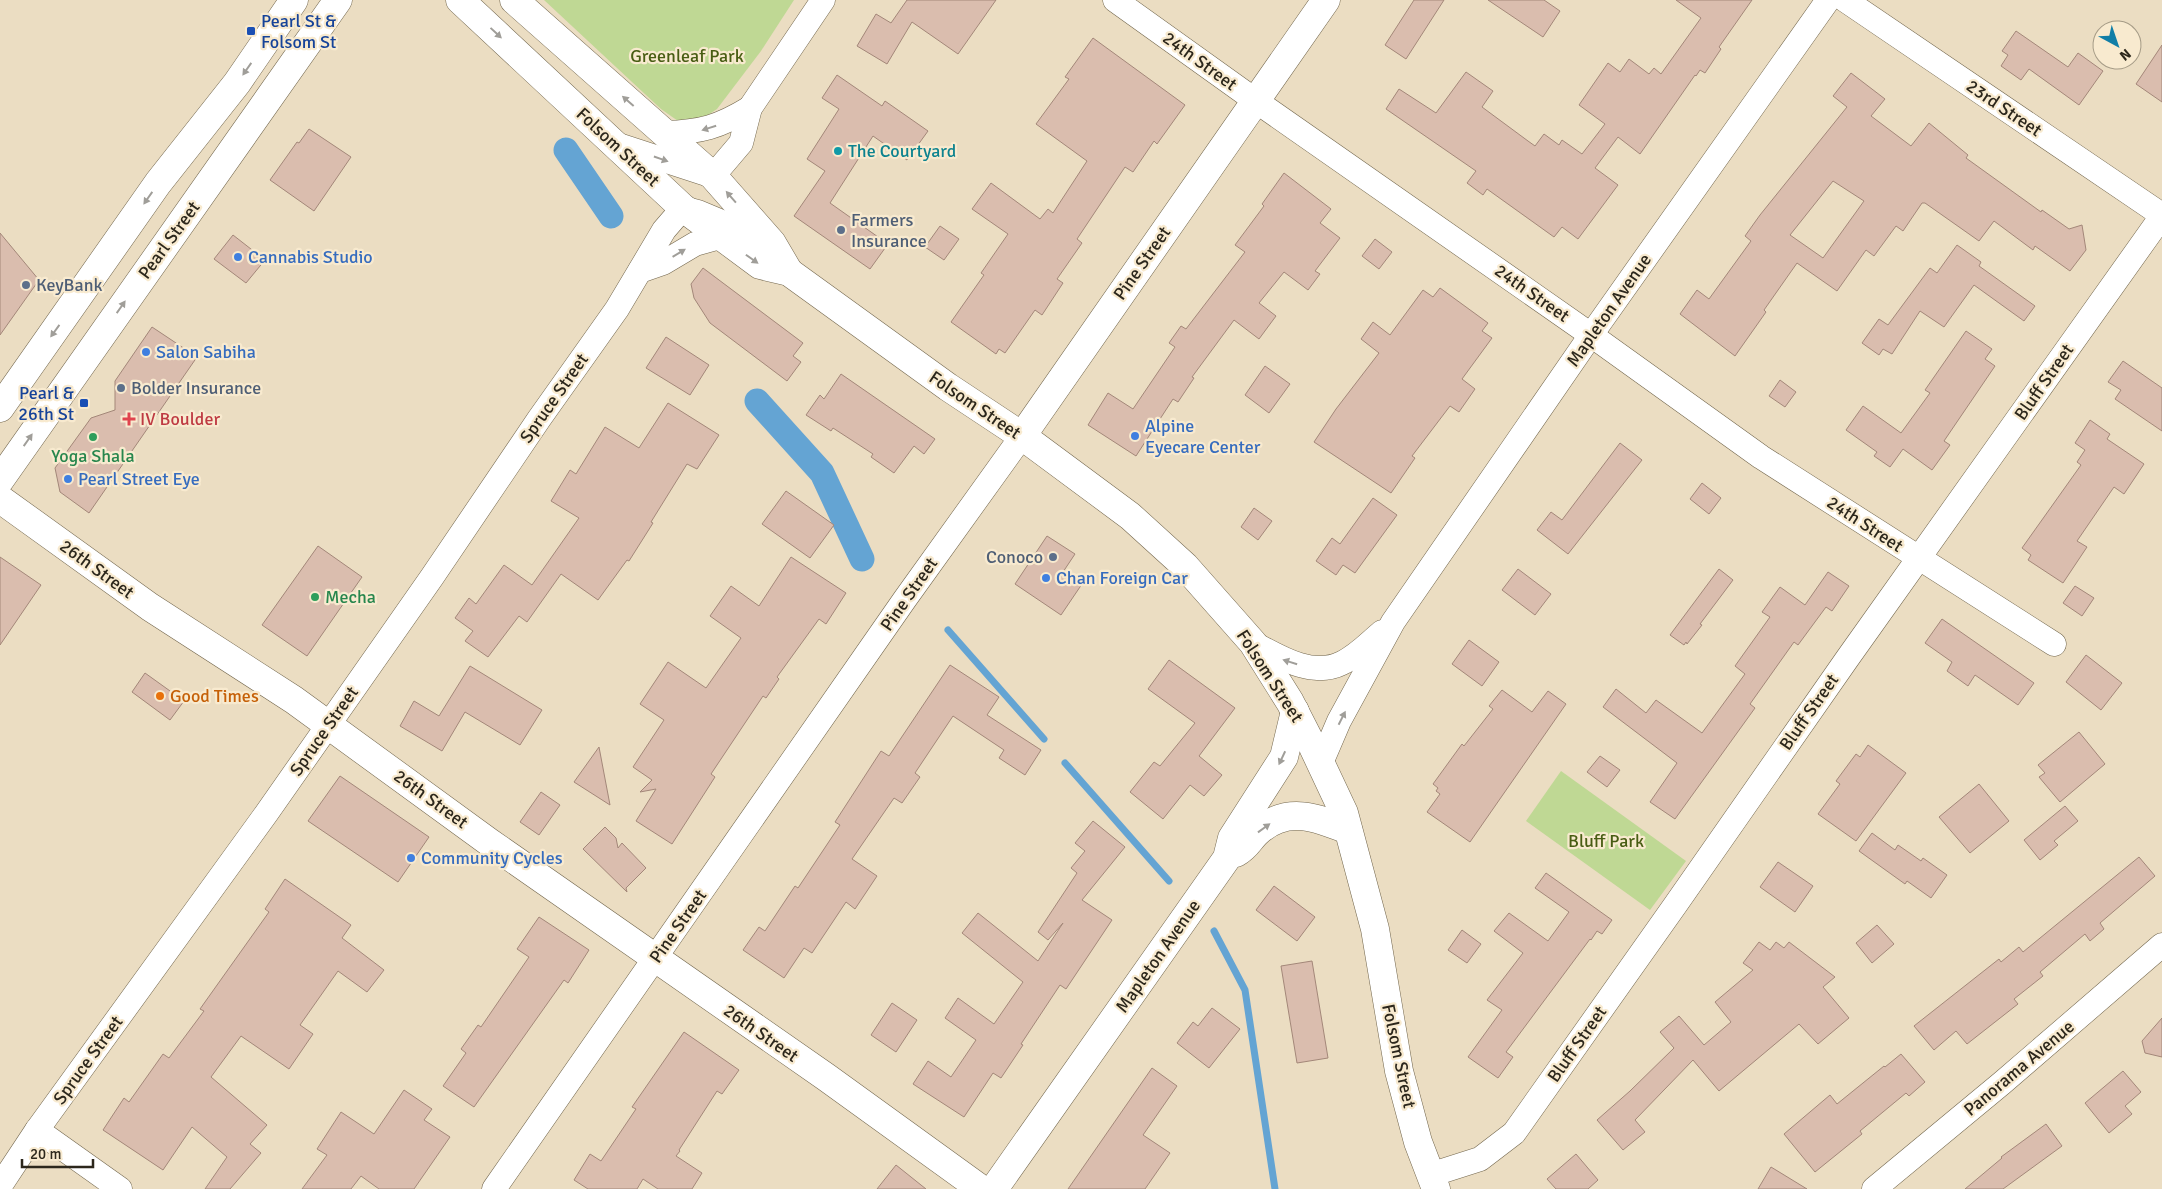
<svg xmlns="http://www.w3.org/2000/svg" width="2162" height="1189" viewBox="0 0 2162 1189" font-family="Signika,sans-serif">
<style>
.green{fill:#bfd894}
.lines{fill:none;stroke-linecap:round;stroke-linejoin:round}
.stream{stroke:#64a4d3;stroke-width:7}
.canal{stroke:#64a4d3;stroke-width:25}
.building{fill:#dabdae;stroke:#a38779;fill-rule:evenodd}
.street-casing{stroke:#73674e;stroke-width:25}
.secondary-casing{stroke:#73674e;stroke-width:29}
.street{stroke:#fff;stroke-width:24}
.secondary{stroke:#fff;stroke-width:28}
.oneway{fill:#a09e99}
.transit-dot{fill:#1a4fb4;stroke:#f8eacf;stroke-width:2}
.culture-dot{fill:#0f9aa8;stroke:#f8eacf;stroke-width:2}
.service-dot{fill:#5c6f8a;stroke:#f8eacf;stroke-width:2}
.shop-dot{fill:#3f7fe0;stroke:#f8eacf;stroke-width:2}
.health-dot{fill:#e0444e;stroke:#f8eacf;stroke-width:2}
.leisure-dot{fill:#2e9e5b;stroke:#f8eacf;stroke-width:2}
.food-dot{fill:#e8710a;stroke:#f8eacf;stroke-width:2}
.labels{text-anchor:middle;stroke-width:4.5;stroke-linejoin:round;paint-order:stroke}
.transit-label{font-size:18px;fill:#164399;stroke:#f8eacf;text-anchor:start}
.park-label{font-size:18px;fill:#485d13;stroke:#f8eacf}
.street-label{font-size:18px;fill:#2c271c;stroke:#f8eacf}
.culture-label{font-size:18px;fill:#0d838f;stroke:#f8eacf;text-anchor:start}
.service-label{font-size:18px;fill:#4e5e75;stroke:#f8eacf;text-anchor:start}
.shop-label{font-size:18px;fill:#366cbe;stroke:#f8eacf;text-anchor:start}
.health-label{font-size:18px;fill:#be3a42;stroke:#f8eacf;text-anchor:start}
.leisure-label{font-size:18px;fill:#27864d;stroke:#f8eacf}
.food-label{font-size:18px;fill:#c56008;stroke:#f8eacf;text-anchor:start}
</style>
<rect width="100%" height="100%" fill="#ebddc2"/>
<g class="green">
<path d="M544,0H794L761,51L717,109L702,119L678,121L661,109Z"/>
<path d="M1561,771L1686,861L1650,910L1526,821Z"/>
</g>
<g class="lines">
<g class="stream">
<path d="M948,630L1044,739"/>
<path d="M1065,763L1169,881"/>
<path d="M1214,931L1245,990L1275,1189"/>
</g>
<g class="canal">
<path d="M566,150L611,216"/>
<path d="M757,401L822,473L862,559"/>
</g>
</g>
<g class="building">
<path d="M907,0H996L958,54L912,22L887,64L857,46L876,14L891,23Z"/>
<path d="M1414,0H1444L1406,59L1385,45Z"/>
<path d="M1488,0H1544L1560,11L1543,37Z"/>
<path d="M1676,0H1752L1719,47L1721,49L1705,73L1700,70L1696,76L1695,75L1640,154L1618,137L1595,168L1618,185L1578,239L1562,227L1554,237L1487,189L1483,195L1467,183L1476,171L1386,109L1399,89L1436,113L1466,72L1493,91L1482,107L1528,141L1535,146L1544,134L1559,145L1562,140L1582,154L1605,124L1579,105L1608,63L1620,72L1629,59L1649,74L1654,68L1661,74L1701,18Z"/>
<path d="M2016,31L2068,67L2078,53L2103,71L2079,105L2029,69L2021,80L2001,66L2008,55L2002,51Z"/>
<path d="M1093,38L1185,105L1157,144L1154,141L1133,172L1125,167L1077,239L1082,243L1057,279L1063,283L1042,315L1035,310L1005,353L999,349L996,354L951,322L984,275L981,273L1008,234L972,209L991,183L1040,219L1048,209L1053,213L1087,161L1036,124L1069,79L1065,77Z"/>
<path d="M2162,45V102L2136,84Z"/>
<path d="M1851,73L1885,99L1871,116L1911,146L1929,123L1968,155L1966,158L2041,212L2042,210L2069,229L2082,225L2086,250L2070,271L2035,246L2033,250L1994,221L1979,241L1925,203H1922L1903,231L1896,226L1874,256L1866,250L1837,291L1797,263L1764,310L1766,312L1735,356L1680,314L1697,290L1709,299L1751,241L1745,236L1760,215L1847,107L1833,96ZM1833,181L1864,201L1823,258L1790,235Z"/>
<path d="M837,75L882,106L885,101L928,131L907,160L873,136L830,203L888,244L870,269L794,216L825,171L807,159L839,109L822,98Z"/>
<path d="M309,129L351,157L314,211L270,180L297,142L299,143Z"/>
<path d="M1284,173L1331,209L1320,223L1340,238L1315,271L1320,274L1308,290L1284,272L1259,303L1276,316L1259,339L1234,320L1192,377L1194,378L1178,402L1173,399L1136,456L1088,425L1108,393L1133,409L1175,347L1169,343L1181,326L1186,329L1245,252L1235,245L1264,206L1262,204Z"/>
<path d="M940,226L959,239L944,260L925,247Z"/>
<path d="M0,233L39,280L0,335Z"/>
<path d="M233,235L265,260L246,283L214,259Z"/>
<path d="M1375,239L1392,252L1379,269L1362,256Z"/>
<path d="M1957,245L1981,262L1979,266L2035,306L2024,321L1974,285L1944,327L1920,311L1892,354L1883,349L1879,355L1862,343L1879,319L1888,325L1930,268L1937,273Z"/>
<path d="M703,268L803,343L793,356L801,362L787,381L710,323L694,298L691,284Z"/>
<path d="M1440,288L1488,323L1482,331L1492,338L1462,379L1475,389L1459,412L1450,406L1412,456L1415,458L1391,493L1314,442L1336,409L1379,353L1361,339L1373,322L1390,335L1423,290L1433,297Z"/>
<path d="M152,327L197,357L89,513L60,492L55,468L91,418L115,410V381Z"/>
<path d="M1966,331L1992,349L1985,359L1995,366L1944,441L1950,445L1932,470L1903,449L1890,467L1874,456L1877,452L1846,430L1863,406L1901,433L1930,393L1925,390Z"/>
<path d="M666,337L709,365L690,395L646,368Z"/>
<path d="M2123,361L2162,388V431L2115,399L2121,390L2108,382Z"/>
<path d="M1265,366L1290,384L1269,413L1245,395Z"/>
<path d="M841,374L935,439L924,454L914,446L894,473L871,457L873,454L833,428L831,431L806,415L820,395L824,399Z"/>
<path d="M1780,380L1796,392L1785,407L1769,396Z"/>
<path d="M668,403L719,435L697,469L687,464L651,522L653,523L629,561L627,560L598,600L561,574L527,622L519,616L488,657L465,641L473,631L455,618L469,598L476,604L504,565L532,585L579,518L551,501L570,470L576,474L605,427L639,448Z"/>
<path d="M2090,420L2110,434L2107,439L2144,464L2124,494L2114,487L2077,541L2087,547L2063,583L2028,560L2031,555L2022,548L2081,465L2077,462L2085,450L2075,443Z"/>
<path d="M1620,443L1642,460L1568,554L1537,530L1551,512L1562,520Z"/>
<path d="M1702,483L1721,498L1709,514L1690,499Z"/>
<path d="M786,491L834,525L810,558L762,524Z"/>
<path d="M1373,498L1397,515L1355,573L1343,565L1336,575L1316,561L1332,538L1340,544Z"/>
<path d="M1254,508L1272,521L1258,540L1241,527Z"/>
<path d="M1047,536L1075,554L1063,572L1082,584L1061,615L1015,584Z"/>
<path d="M318,546L362,577L307,656L262,625Z"/>
<path d="M0,557L41,585L0,645Z"/>
<path d="M791,557L846,593L826,624L819,619L777,677L779,679L766,698L763,696L711,774L715,777L672,844L636,821L656,789L640,792L652,780L633,767L664,720L640,704L668,662L706,688L741,638L710,616L731,586L759,606Z"/>
<path d="M1518,569L1551,594L1535,615L1502,590Z"/>
<path d="M1719,569L1733,580L1700,624L1702,625L1687,644L1686,642L1684,645L1670,635Z"/>
<path d="M1828,572L1849,586L1832,611L1826,607L1798,645L1794,642L1750,704L1755,708L1675,819L1650,802L1677,763L1603,707L1616,689L1646,713L1656,700L1702,733L1745,674L1735,666L1770,617L1762,612L1780,587L1805,605Z"/>
<path d="M2075,586L2094,598L2082,616L2063,603Z"/>
<path d="M1942,619L2034,683L2018,705L1975,675L1968,686L1947,671L1952,662L1925,643Z"/>
<path d="M1469,640L1499,662L1482,686L1452,664Z"/>
<path d="M2086,655L2122,683L2101,710L2066,682Z"/>
<path d="M1169,660L1235,708L1199,756L1222,775L1204,796L1190,785L1163,819L1130,792L1154,762L1160,766L1195,723L1148,689Z"/>
<path d="M950,665L999,697L987,715L1041,750L1025,775L999,758L1004,750L953,716L915,773L920,777L902,803L894,798L852,859L877,876L855,909L846,902L812,953L804,948L784,978L743,950L759,927L765,931L795,886L798,888L840,825L835,822L881,751L889,756Z"/>
<path d="M470,666L542,710L520,745L465,712L442,751L400,726L414,701L439,716Z"/>
<path d="M145,673L184,701L170,720L132,692Z"/>
<path d="M1502,690L1532,712L1548,691L1566,704L1470,842L1427,812L1440,794L1436,791L1438,788L1433,784L1462,744L1464,746L1493,709L1489,706Z"/>
<path d="M2079,732L2105,764L2060,802L2039,777L2045,773L2038,765Z"/>
<path d="M1868,745L1906,773L1856,841L1818,814L1840,784L1836,781L1856,754L1860,757Z"/>
<path d="M599,747L610,805L574,782Z"/>
<path d="M1600,756L1620,770L1607,787L1587,772Z"/>
<path d="M340,776L429,837L398,882L308,821Z"/>
<path d="M1979,784L2009,821L1970,853L1939,817Z"/>
<path d="M541,792L560,805L539,835L520,822Z"/>
<path d="M2065,806L2078,821L2054,841L2058,845L2040,860L2024,840Z"/>
<path d="M1093,821L1125,847L1082,900L1112,920L1066,989L1060,985L1021,1044L1023,1045L1001,1078L993,1073L964,1117L913,1084L928,1061L951,1077L976,1040L945,1018L958,998L994,1024L1023,982L962,933L978,913L1038,961L1063,923L1048,940L1038,932L1077,873L1071,868L1085,851L1075,843Z"/>
<path d="M605,827L616,838L618,848L622,843L646,868L626,888L627,892L583,849Z"/>
<path d="M1872,833L1895,850L1898,845L1921,861L1923,858L1947,875L1931,898L1907,881L1905,884L1859,851Z"/>
<path d="M2139,857L2155,876L2100,923L2104,929L2090,941L2085,934L2040,972L2043,976L2014,999L2018,1004L1967,1044L1956,1031L1934,1050L1914,1026L1999,959L2001,962L2019,947L2023,952Z"/>
<path d="M1778,862L1813,886L1795,912L1760,887Z"/>
<path d="M1546,873L1612,920L1602,934L1597,931L1591,940L1590,939L1506,1052L1513,1057L1498,1078L1468,1057L1502,1010L1487,1000L1523,953L1494,931L1509,913L1548,941L1569,912L1535,888Z"/>
<path d="M285,879L351,925L342,938L384,970L367,992L338,971L300,1025L313,1034L289,1069L241,1036L211,1077L267,1125L250,1144L261,1153L230,1189H205L227,1157L192,1127L163,1170L103,1130L124,1098L129,1102L163,1054L169,1058L204,1011L200,1009L269,912L265,909Z"/>
<path d="M1274,886L1315,917L1297,941L1256,910Z"/>
<path d="M539,917L589,950L568,983L564,980L474,1107L443,1086L466,1053L461,1049L478,1025L481,1027L529,957L517,949Z"/>
<path d="M1877,925L1894,944L1872,963L1856,943Z"/>
<path d="M1462,930L1481,944L1467,963L1448,950Z"/>
<path d="M1759,942L1770,950L1776,942L1784,948L1789,942L1835,977L1823,987L1849,1018L1818,1044L1799,1024L1719,1091L1693,1060L1635,1120L1645,1132L1623,1150L1597,1120L1630,1091L1674,1048L1660,1032L1679,1016L1704,1045L1731,1022L1715,1002L1753,970L1743,963Z"/>
<path d="M1312,961L1328,1058L1297,1063L1281,966Z"/>
<path d="M892,1003L917,1020L896,1052L871,1035Z"/>
<path d="M1212,1008L1240,1029L1209,1068L1177,1043L1193,1022L1198,1026Z"/>
<path d="M2162,1018V1057L2145,1053L2142,1041Z"/>
<path d="M684,1032L739,1070L722,1094L717,1091L679,1150L680,1151L676,1156L702,1173L692,1189H658L643,1179L637,1189H588L574,1180L590,1154L601,1161L636,1109L632,1107Z"/>
<path d="M1901,1054L1925,1082L1909,1096L1906,1093L1860,1131L1862,1134L1815,1172L1784,1134L1830,1095L1837,1104L1884,1066L1885,1067Z"/>
<path d="M1152,1068L1177,1086L1143,1135L1170,1153L1145,1189H1068Z"/>
<path d="M2123,1071L2141,1092L2125,1106L2132,1114L2109,1133L2085,1103Z"/>
<path d="M404,1090L432,1109L424,1120L450,1137L414,1189H379L361,1176L351,1189H302L327,1155L317,1149L341,1112L374,1134Z"/>
<path d="M2046,1124L2062,1146L2003,1189H1965L2002,1158L2001,1157Z"/>
<path d="M1576,1154L1598,1180L1588,1189H1556L1547,1179Z"/>
<path d="M896,1165L926,1189H877Z"/>
<path d="M1771,1167L1807,1189H1758Z"/>
</g>
<g class="lines">
<g class="street-casing">
<g id="street">
<path d="M1115,0L1256,101L1591,335L1761,457L2054,644"/>
<path d="M1845,0L2162,215"/>
<path d="M665,133C701,132 719,127 750,108"/>
<path d="M615,144L713,176L741,143L750,108L823,0"/>
<path d="M640,271L663,263L695,244L720,237"/>
<path d="M1253,643C1279,657 1312,678 1342,663C1357,656 1369,643 1382,632"/>
<path d="M1321,763L1339,721L1393,622L1591,335L1828,0"/>
<path d="M37,1130L120,1189"/>
<path d="M1430,1175L1480,1159L1514,1133L1676,904L1847,659L2162,216"/>
<path d="M0,1186L37,1130L266,814L432,577L539,419L617,309L664,230L683,208L698,212L772,243"/>
<path d="M494,1189L905,599L1022,436"/>
<path d="M1874,1189L2002,1083L2162,945"/>
</g>
</g>
<g class="secondary-casing">
<g id="secondary">
<path d="M460,0L683,208L760,265L789,272L948,387L1022,436L1130,516L1185,566L1253,643L1290,702L1313,747L1344,813L1375,929L1399,1071L1418,1142L1436,1189"/>
<path d="M514,0L713,176L772,243L789,272"/>
<path d="M0,408L158,183L237,83L294,0"/>
<path d="M1022,436L1326,0"/>
<path d="M0,480L338,0"/>
<path d="M0,499L150,607L294,700L489,842L826,1077L981,1189"/>
<path d="M1236,853C1249,846 1250,837 1261,829C1289,806 1318,818 1348,830"/>
<path d="M994,1189L1227,858L1232,838L1284,757L1295,711"/>
</g>
</g>
<use href="#street" class="street"/>
<use href="#secondary" class="secondary"/>
</g>
<defs><path id="oneway-solid" d="M-6-.8H1V-3.2L6.5 0L1 3.2V.8H-6Z" transform="scale(1.25)"/></defs>
<g class="oneway">
<use href="#oneway-solid" transform="translate(496 33) rotate(43)"/>
<use href="#oneway-solid" transform="translate(247 69) rotate(125)"/>
<use href="#oneway-solid" transform="translate(628 101) rotate(-139)"/>
<use href="#oneway-solid" transform="translate(709 128) rotate(163)"/>
<use href="#oneway-solid" transform="translate(661 159) rotate(19)"/>
<use href="#oneway-solid" transform="translate(731 197) rotate(-131)"/>
<use href="#oneway-solid" transform="translate(148 198) rotate(125)"/>
<use href="#oneway-solid" transform="translate(679 253) rotate(-31)"/>
<use href="#oneway-solid" transform="translate(752 259) rotate(35)"/>
<use href="#oneway-solid" transform="translate(121 307) rotate(-55)"/>
<use href="#oneway-solid" transform="translate(55 331) rotate(126)"/>
<use href="#oneway-solid" transform="translate(28 440) rotate(-55)"/>
<use href="#oneway-solid" transform="translate(1290 662) rotate(-162)"/>
<use href="#oneway-solid" transform="translate(1342 718) rotate(-63)"/>
<use href="#oneway-solid" transform="translate(1282 758) rotate(115)"/>
<use href="#oneway-solid" transform="translate(1264 828) rotate(-36)"/>
</g>
<g class="transit-dot">
<rect x="246" y="26" width="10" height="10" rx="2.5"/>
<rect x="79" y="398" width="10" height="10" rx="2.5"/>
</g>
<circle class="culture-dot" cx="838" cy="151" r="5"/>
<g class="service-dot">
<circle cx="841" cy="230" r="5"/>
<circle cx="26" cy="285" r="5"/>
<circle cx="121" cy="388" r="5"/>
<circle cx="1053" cy="557" r="5"/>
</g>
<g class="shop-dot">
<circle cx="238" cy="257" r="5"/>
<circle cx="146" cy="352" r="5"/>
<circle cx="1135" cy="436" r="5"/>
<circle cx="68" cy="479" r="5"/>
<circle cx="1046" cy="578" r="5"/>
<circle cx="411" cy="858" r="5"/>
</g>
<path class="health-dot" d="M126.5 411.5h5v5h5v5h-5v5h-5v-5h-5v-5h5z"/>
<g class="leisure-dot">
<circle cx="93" cy="437" r="5"/>
<circle cx="315" cy="597" r="5"/>
</g>
<circle class="food-dot" cx="160" cy="696" r="5"/>
<g class="labels">
<g class="transit-label">
<text x="261" y="27">Pearl St &amp;<tspan x="261" dy="21">Folsom St</tspan></text>
<text x="74" y="399" text-anchor="end">Pearl &amp;<tspan x="74" dy="21">26th St</tspan></text>
</g>
<g class="park-label">
<text x="687" y="62">Greenleaf Park</text>
<text x="1606" y="847">Bluff Park</text>
</g>
<g class="street-label">
<text transform="translate(1200 61) rotate(36)" y="6">24th Street</text>
<text transform="translate(2004 108) rotate(34)" y="6">23rd Street</text>
<text transform="translate(618 147) rotate(43)" y="6">Folsom Street</text>
<text transform="translate(169 240) rotate(-54)" y="6">Pearl Street</text>
<text transform="translate(1142 263) rotate(-55)" y="6">Pine Street</text>
<text transform="translate(1532 293) rotate(35)" y="6">24th Street</text>
<text transform="translate(1609 310) rotate(-55)" y="6">Mapleton Avenue</text>
<text transform="translate(2044 382) rotate(-55)" y="6">Bluff Street</text>
<text transform="translate(554 398) rotate(-55)" y="6">Spruce Street</text>
<text transform="translate(975 405) rotate(34)" y="6">Folsom Street</text>
<text transform="translate(1865 524) rotate(33)" y="6">24th Street</text>
<text transform="translate(97 569) rotate(36)" y="6">26th Street</text>
<text transform="translate(909 594) rotate(-55)" y="6">Pine Street</text>
<text transform="translate(1270 676) rotate(57)" y="6">Folsom Street</text>
<text transform="translate(1809 712) rotate(-55)" y="6">Bluff Street</text>
<text transform="translate(324 731) rotate(-55)" y="6">Spruce Street</text>
<text transform="translate(431 799) rotate(36)" y="6">26th Street</text>
<text transform="translate(678 926) rotate(-55)" y="6">Pine Street</text>
<text transform="translate(1158 956) rotate(-55)" y="6">Mapleton Avenue</text>
<text transform="translate(761 1033) rotate(35)" y="6">26th Street</text>
<text transform="translate(1577 1044) rotate(-55)" y="6">Bluff Street</text>
<text transform="translate(1399 1056) rotate(78)" y="6">Folsom Street</text>
<text transform="translate(88 1060) rotate(-54)" y="6">Spruce Street</text>
<text transform="translate(2019 1068) rotate(-40)" y="6">Panorama Avenue</text>
</g>
<g class="culture-label">
<text x="848" y="157">The Courtyard</text>
</g>
<g class="service-label">
<text x="851" y="226">Farmers<tspan x="851" dy="21">Insurance</tspan></text>
<text x="36" y="291">KeyBank</text>
<text x="131" y="394">Bolder Insurance</text>
<text x="1043" y="563" text-anchor="end">Conoco</text>
</g>
<g class="shop-label">
<text x="248" y="263">Cannabis Studio</text>
<text x="156" y="358">Salon Sabiha</text>
<text x="1145" y="432">Alpine<tspan x="1145" dy="21">Eyecare Center</tspan></text>
<text x="78" y="485">Pearl Street Eye</text>
<text x="1056" y="584">Chan Foreign Car</text>
<text x="421" y="864">Community Cycles</text>
</g>
<g class="health-label">
<text x="140" y="425">IV Boulder</text>
</g>
<g class="leisure-label">
<text x="93" y="462">Yoga Shala</text>
<text x="325" y="603" text-anchor="start">Mecha</text>
</g>
<g class="food-label">
<text x="170" y="702">Good Times</text>
</g>
</g>
<g transform="translate(2117 45) rotate(140)"><circle r="24" fill="#f8eacf" stroke="#a69c87"/>
<path d="M0-4L9 19L0 12L-9 19Z" fill="#117ea7"/>
<text y="-8" font-size="14" font-weight="bold" text-anchor="middle" fill="#2c271c">N</text>
</g>
<path d="M22 1159v8h71v-8" fill="none" stroke="#2c271c" stroke-width="2.5"/>
<text x="30" y="1159" font-size="15" fill="#2c271c" stroke="#f8eacf" stroke-width="4" paint-order="stroke">20 m</text>
</svg>
